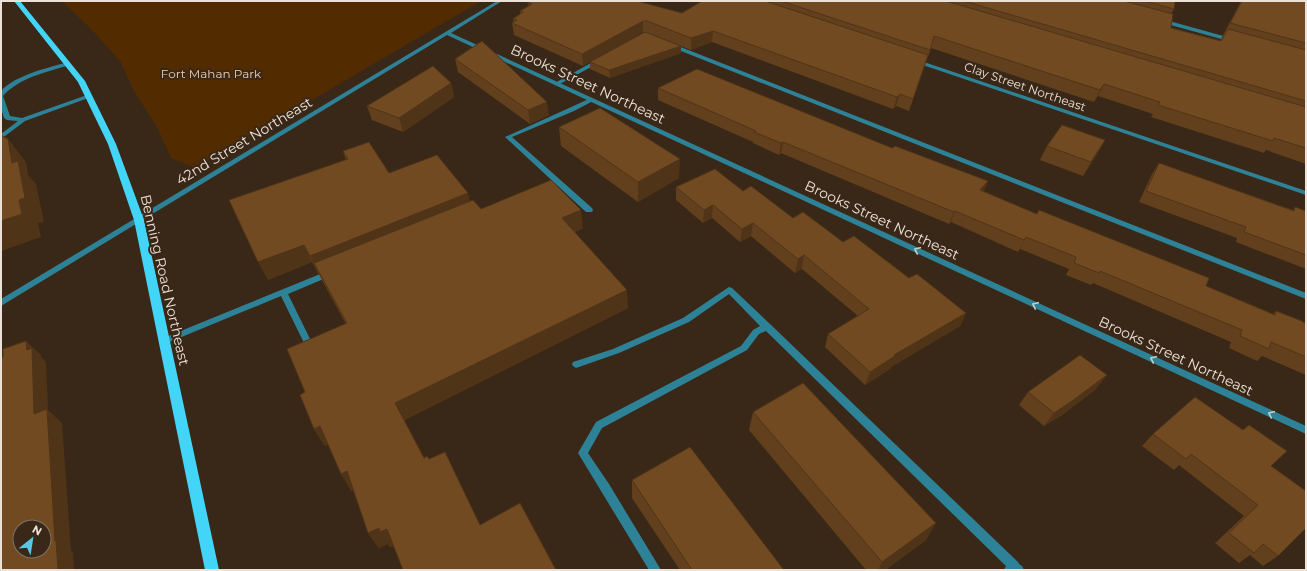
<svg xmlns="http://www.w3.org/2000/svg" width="1307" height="571" viewBox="0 0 1307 571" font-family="Montserrat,sans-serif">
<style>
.green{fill:#522c00}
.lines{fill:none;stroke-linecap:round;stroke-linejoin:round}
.service{fill:#2e8297;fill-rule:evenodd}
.minor{fill:#2e8297;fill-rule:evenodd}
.primary{fill:#43d5f7;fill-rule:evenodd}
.wall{fill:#62401d;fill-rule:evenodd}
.shaded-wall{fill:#503418}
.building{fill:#724a22;stroke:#503418;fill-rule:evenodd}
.oneway{stroke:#c7ceca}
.labels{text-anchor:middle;stroke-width:4;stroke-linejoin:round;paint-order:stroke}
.far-park-label{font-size:12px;fill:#f3cdaa;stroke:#392817}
.far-street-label{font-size:12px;fill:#ede1d7;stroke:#392817}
.street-label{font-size:14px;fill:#ede1d7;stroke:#392817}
</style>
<rect width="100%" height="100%" fill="#392817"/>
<path class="green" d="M62,1H481L196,168L171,158L157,127L134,91L120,61L93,31Z"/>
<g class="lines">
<g class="service">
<path d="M673,44L1306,293V299L671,47L670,46Z"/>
<path d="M600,58L603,60L602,61L558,85L553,84Z"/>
<path d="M68,62L71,64L70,65C47,72 20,77 3,96L10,116L22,118L87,95H91V97L25,121L1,139V134L18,121L7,120L4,118L1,108V91C15,75 48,68 68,62Z"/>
<path d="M591,98L593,99V101L574,111L512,137L592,208L593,210L592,212H586L505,137Z"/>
<path d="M330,270L334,273L333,275L288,294L312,343L311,345H305L281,296L167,343H161L160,341L161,339Z"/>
<path d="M729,287L732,288L770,324L1018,562L1020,566L1018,570H1010L766,331L759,334L747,350L602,428L588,453L609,484L661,570H649L578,453L596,422L741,346L753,330L760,326L729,294L689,322L619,353L576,368L573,366L572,364L573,362L613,349L683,318Z"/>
</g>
<g class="minor">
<path d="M497,1H502L451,33L1306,426V434L447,35L1,306V299Z"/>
<path d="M1162,19L1234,39L1235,40L1232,42L1160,22L1159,21Z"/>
<path d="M914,60H918L1306,191V195L914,62Z"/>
<path d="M1014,561L1022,566L1024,570H1004L1006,566Z"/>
</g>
<path class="primary" d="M14,1H20L85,81L116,144L144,220L219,570H205L134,220L108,144L78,82Z"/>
</g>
<g class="wall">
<path d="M702,1H1175L1174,9L1171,14V28L1220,41L1241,1H1306V164L1266,150L1264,153L1151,117L1153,114L1098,96L1094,102L931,48L909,111L896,106L893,109L712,42L691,50L648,33L681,53L610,78L590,69V62L583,66L514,35L512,23H513V19L520,14V11L529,6L528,3L682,13ZM643,32L644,33L590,62Z"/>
<path d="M455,59L549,115L530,124L458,72Z"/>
<path d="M451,83L454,97L403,132L372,120L367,106Z"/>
<path d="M658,88L892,148L988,181L983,192L1273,314L1276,311L1306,324V375L1262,356L1257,361L1229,348L1231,342L1093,283L1091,285L1066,275L1069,269L1020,249L1018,252L951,222L949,224L781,153L779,155L753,143V142L658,100Z"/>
<path d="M559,127L679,178L638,202L561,146Z"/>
<path d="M1105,140L1097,154L1083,176L1040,160L1047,146Z"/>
<path d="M343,151L389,173L469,201L481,209L583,228L575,232L628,308L404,420L424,458L429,459L480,525L556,570L393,546L390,547L388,544L379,548L368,533L353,490L351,491L328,444L325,446L314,429L305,392L346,324L312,262L268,280L346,160Z"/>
<path d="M1159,163L1293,210L1295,207L1306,211V269L1236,242L1237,238L1139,202L1152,174Z"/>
<path d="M676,187L743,191L793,218L843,242L909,278L966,313L960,326L891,367L890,369L865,385L825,347L828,334L858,316L802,269L795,273L751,236L740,242L712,218L703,223L676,200Z"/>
<path d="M1096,389L1062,415L1044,426L1019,405L1028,392Z"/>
<path d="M753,412L926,540L885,570H866L749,430Z"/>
<path d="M1153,434L1271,466L1278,556L1263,566L1250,555L1239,563L1215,543L1244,516L1179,465L1174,470L1142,446Z"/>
<path d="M632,480L784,570H680L632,498Z"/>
</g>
<g class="shaded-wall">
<path d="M643,21V32L583,66L582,54Z"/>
<path d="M713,31L712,42L691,50V38Z"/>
<path d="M681,46V53L610,78L609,70Z"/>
<path d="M451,83L454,97L403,132L399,118Z"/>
<path d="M1104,84L1098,96L1094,102L1100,90Z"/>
<path d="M900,94L896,106L893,109L897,97Z"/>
<path d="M547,102L549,115L530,124L528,110Z"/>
<path d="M8,139L26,162L28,175L36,184L44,222L38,223L41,237L1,251V221L19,200Z"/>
<path d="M1105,140L1097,154L1083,176L1091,162Z"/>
<path d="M783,142L781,153L779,155L781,143Z"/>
<path d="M680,159L679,178L638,202V182Z"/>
<path d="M988,181L983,193L980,190Z"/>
<path d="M468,193L472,211L314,263L318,273L310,256Z"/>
<path d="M713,205L712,218L703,223L704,210Z"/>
<path d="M581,210L583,228L564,237L562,218Z"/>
<path d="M955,211L951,222L949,224L954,212Z"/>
<path d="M753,223L751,236L740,242L742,229Z"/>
<path d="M1026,237L1020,249L1018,252L1024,240Z"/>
<path d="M304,245L312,262L268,280L258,262Z"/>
<path d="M804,255L802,269L795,273L798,259Z"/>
<path d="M627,290L628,308L403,421L395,403Z"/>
<path d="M966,313L960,326L891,367L890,369L865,385L870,372L894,355Z"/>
<path d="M26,341L41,355V357L46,362L48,410L62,423L71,551L73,552L74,570H58L55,541L34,414Z"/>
<path d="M1107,375L1096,389L1062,415L1044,426L1054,413Z"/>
<path d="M320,426L331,443L325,446L314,429Z"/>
<path d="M347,471L357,488L351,491L341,474Z"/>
<path d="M936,523L926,540L885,570H878L882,562Z"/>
<path d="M379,528L387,529L396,544L390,547L388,544L379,548L368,533Z"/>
</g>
<g class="building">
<path d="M532,1H637L682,13L702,1H765L928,55L913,99L900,94L897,97L713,31L691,38L647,21H643L582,54L512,23L517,20L513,19L523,12L520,11L532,4L528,3Z"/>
<path d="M781,1H946L1306,107V148L1274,138L1273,141L1158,105L1160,102L1104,84L1100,90L934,36L930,50Z"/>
<path d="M964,1H1124L1173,14L1171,28L1221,41L1228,29L1306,50V101Z"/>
<path d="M1145,1H1175L1174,9Z"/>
<path d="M1242,1H1306V43L1230,23Z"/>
<path d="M645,32L681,46L609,70L590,62Z"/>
<path d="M482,41L547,102L528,110L455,59Z"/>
<path d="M433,66L451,83L399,118L367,106Z"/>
<path d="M697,69L892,148L895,146L988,181L980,190L1037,214L1039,210L1209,278L1206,286L1275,315L1276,311L1302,321L1306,324V357L1271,342L1269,349L1240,336L1242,330L1100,271L1099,273L1074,263L1076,257L1026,237L1024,240L955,211L954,212L783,142L781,143L754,132L756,131L658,88Z"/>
<path d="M600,108L680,159L638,182L559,127Z"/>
<path d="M1062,125L1105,140L1091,162L1047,146Z"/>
<path d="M1,135L8,139L12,163L18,161L25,198L19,200L22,214L1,221Z"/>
<path d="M369,142L389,173L437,155L468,193L310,256L304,245L258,262L229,200L348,159L343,151Z"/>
<path d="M1159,163L1294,211L1295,207L1306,211V255L1244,232L1246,227L1146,191Z"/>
<path d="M715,169L743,191L751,186L793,218L803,212L843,242L854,236L909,278L917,274L966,313L894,355L895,356L870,372L828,334L869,309L804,255L798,259L753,223L742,229L713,205L704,210L676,187Z"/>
<path d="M551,180L581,210L562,218L627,290L395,403L424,458L427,456L429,459L445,452L480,525L520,503L556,570H403L387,529L380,532L379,528L368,533L347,471L341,474L320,426L314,429L300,395L305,392L287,349L347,323L314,263L473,200L481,209Z"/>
<path d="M26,341L27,350L32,348L34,414L47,409L55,541L56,540L58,570H1V358L3,357V349ZM20,527H44V551H20Z"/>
<path d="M1080,355L1107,375L1072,401L1054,413L1028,392Z"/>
<path d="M803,383L936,523L882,562L753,412Z"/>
<path d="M1195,397L1243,430L1249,425L1287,451L1271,466L1306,491V528L1278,556L1263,544L1254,553L1229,533L1258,505L1191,454L1186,459L1153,434Z"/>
<path d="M690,447L784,570H692L632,480Z"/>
</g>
<defs><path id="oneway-chevron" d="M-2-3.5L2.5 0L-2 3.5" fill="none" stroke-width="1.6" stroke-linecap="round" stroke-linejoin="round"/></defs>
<g class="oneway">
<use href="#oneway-chevron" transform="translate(917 250) rotate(-155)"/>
<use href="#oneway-chevron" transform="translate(1035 305) rotate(-155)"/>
<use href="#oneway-chevron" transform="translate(1153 359) rotate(-155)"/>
<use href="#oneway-chevron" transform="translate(1271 414) rotate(-155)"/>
</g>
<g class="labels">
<g class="far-park-label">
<text x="211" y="78">Fort Mahan Park</text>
</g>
<g class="far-street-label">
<text transform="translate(1025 87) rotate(19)" y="4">Clay Street Northeast</text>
</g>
<g class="street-label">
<text transform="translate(588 84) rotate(25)" y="5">Brooks Street Northeast</text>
<text transform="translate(244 141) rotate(-31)" y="5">42nd Street Northeast</text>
<text transform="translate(882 220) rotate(25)" y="5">Brooks Street Northeast</text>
<text transform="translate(165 280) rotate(77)" y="5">Benning Road Northeast</text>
<text transform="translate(1176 356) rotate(25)" y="5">Brooks Street Northeast</text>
</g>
</g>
<rect width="1307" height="571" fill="none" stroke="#ede1d7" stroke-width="4"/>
<g transform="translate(32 539) rotate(30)"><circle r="19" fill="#392817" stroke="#817264"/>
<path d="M0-3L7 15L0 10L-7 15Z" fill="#59c8e5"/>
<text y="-6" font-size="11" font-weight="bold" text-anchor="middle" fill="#ede1d7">N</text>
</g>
</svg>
